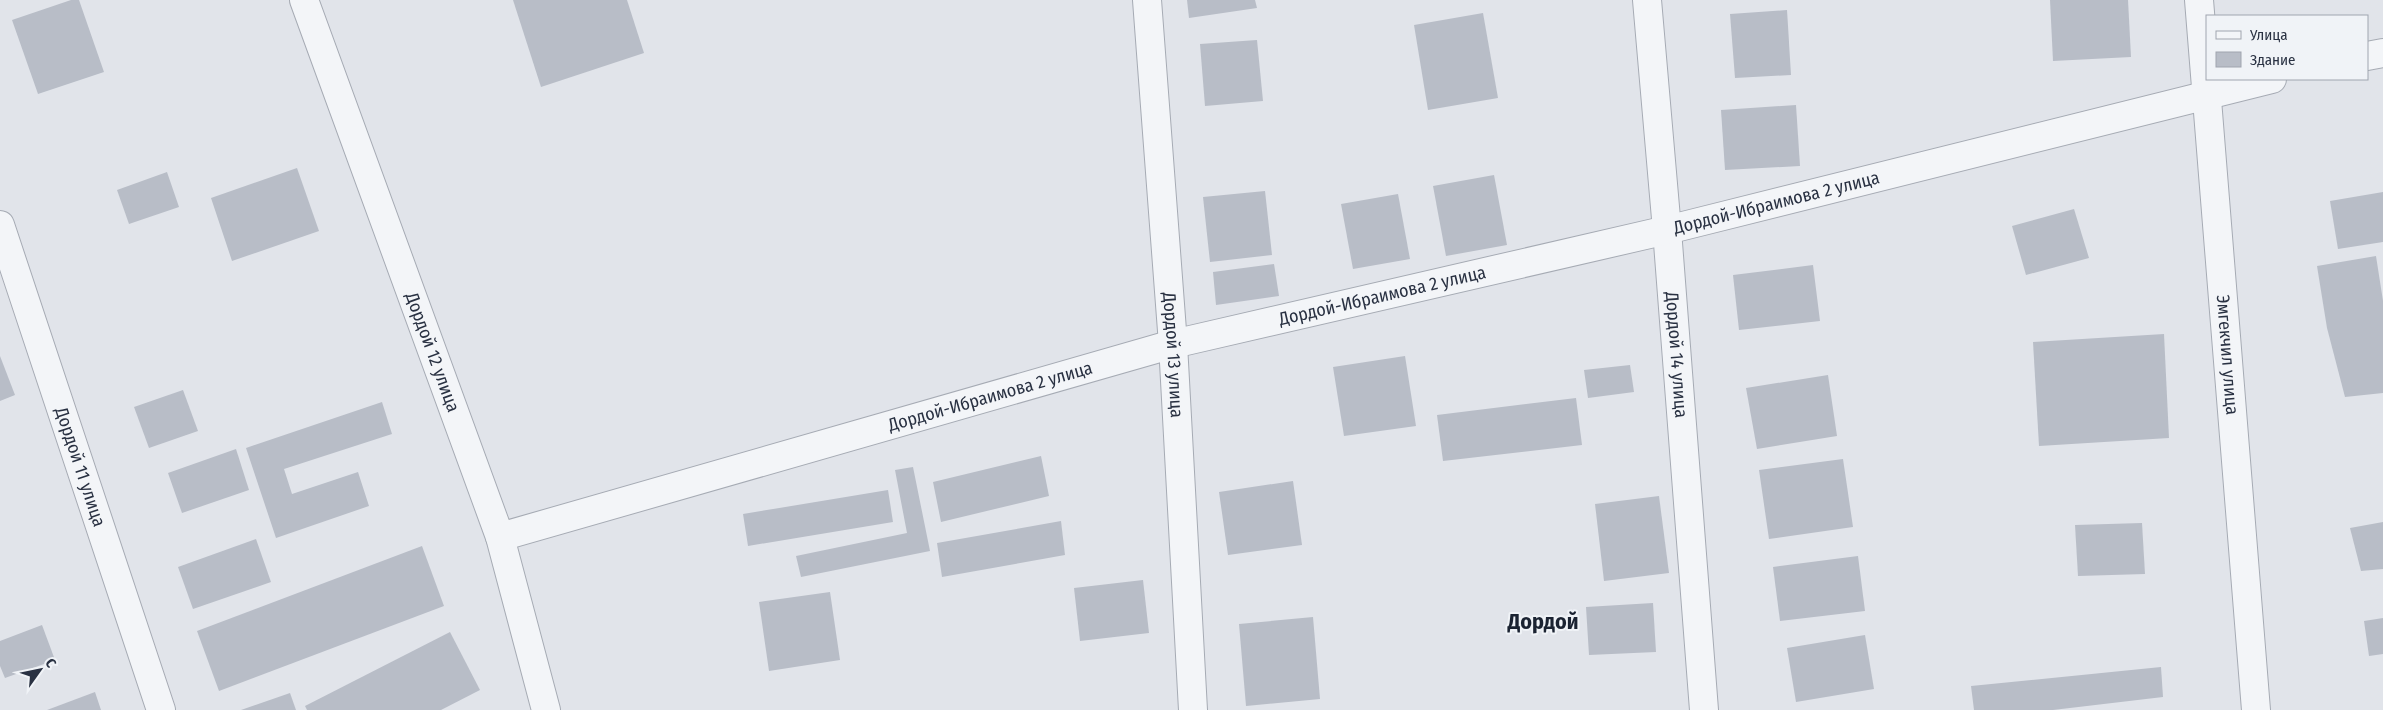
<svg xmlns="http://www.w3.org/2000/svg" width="2383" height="710" viewBox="0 0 2383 710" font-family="'Fira Sans Condensed',sans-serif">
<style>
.building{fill:#b8bdc7}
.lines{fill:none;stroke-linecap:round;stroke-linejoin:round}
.minor-casing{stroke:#a6abb4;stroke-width:30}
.minor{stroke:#f3f5f8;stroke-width:28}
.labels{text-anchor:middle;stroke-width:4;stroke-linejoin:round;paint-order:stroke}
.street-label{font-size:18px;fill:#293142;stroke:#f0f3f7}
.district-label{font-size:22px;font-weight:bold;fill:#1b2332;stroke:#f0f3f7}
</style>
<rect width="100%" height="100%" fill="#e1e4ea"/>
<g class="building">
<path d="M71,0H79L104,72L38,94L12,20Z"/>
<path d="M513,0H627L644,53L541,87Z"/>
<path d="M1187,0H1255L1257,8L1189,18Z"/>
<path d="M2050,0H2128L2131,57L2053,61Z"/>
<path d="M1787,10L1791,75L1735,78L1730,14Z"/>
<path d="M1483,13L1498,98L1428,110L1414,25Z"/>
<path d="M1257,40L1263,101L1205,106L1200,44Z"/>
<path d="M1796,105L1800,166L1725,170L1721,110Z"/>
<path d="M297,168L319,231L232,261L211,198Z"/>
<path d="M167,172L179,207L129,224L117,190Z"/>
<path d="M1494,175L1507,245L1446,256L1433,186Z"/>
<path d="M1265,191L1272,255L1210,262L1203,197Z"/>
<path d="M2383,192V242L2338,249L2330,201Z"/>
<path d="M1398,194L1410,259L1353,269L1341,204Z"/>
<path d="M2074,209L2089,258L2026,275L2012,226Z"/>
<path d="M2376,256L2383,301V393L2345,397L2327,328L2317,266Z"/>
<path d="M1274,264L1279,296L1216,305L1213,272Z"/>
<path d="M1813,265L1820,321L1739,330L1733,275Z"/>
<path d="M2164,334L2169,438L2039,446L2033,342Z"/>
<path d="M0,356L15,395L0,401Z"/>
<path d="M1405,356L1416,426L1344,436L1333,367Z"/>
<path d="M1630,365L1634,392L1588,398L1584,370Z"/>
<path d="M1828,375L1837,436L1757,449L1746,388Z"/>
<path d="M183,390L198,431L149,448L134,407Z"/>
<path d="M1576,398L1582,445L1443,461L1437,415Z"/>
<path d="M382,402L392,434L284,469L292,494L358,472L369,506L276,538L246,448Z"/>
<path d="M236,449L249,490L182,513L168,473Z"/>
<path d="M1041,456L1049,496L941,522L933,482Z"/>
<path d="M1843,459L1853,527L1769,539L1759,470Z"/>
<path d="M913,467L930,551L801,577L796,556L907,533L895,470Z"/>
<path d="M1293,481L1302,545L1228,555L1219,492Z"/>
<path d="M888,490L893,522L748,546L743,514Z"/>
<path d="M1659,496L1669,573L1604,581L1595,504Z"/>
<path d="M1061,521L1065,555L942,577L937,543Z"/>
<path d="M2383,522V569L2361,571L2350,528Z"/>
<path d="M2142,523L2145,574L2078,576L2075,525Z"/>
<path d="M256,539L271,582L193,609L178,567Z"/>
<path d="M422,546L444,606L219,691L197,631Z"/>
<path d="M1858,556L1865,611L1780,621L1773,567Z"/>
<path d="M1143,580L1149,633L1080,641L1074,588Z"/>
<path d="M830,592L840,660L769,671L759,602Z"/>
<path d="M1653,603L1656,652L1589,655L1586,607Z"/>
<path d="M1313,617L1320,699L1246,706L1239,624Z"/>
<path d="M2383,618V654L2369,656L2364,621Z"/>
<path d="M42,625L55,660L5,678L0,666V641Z"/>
<path d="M450,632L480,690L441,710H307L305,706Z"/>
<path d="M1865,635L1874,689L1796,702L1787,648Z"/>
<path d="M2161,667L2163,697L2053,710H1974L1971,686Z"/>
<path d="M95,692L101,710H47Z"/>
<path d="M290,693L296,710H241Z"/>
</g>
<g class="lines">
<g class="minor-casing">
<g id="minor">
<path id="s1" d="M304,0L500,537L546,710"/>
<path id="s2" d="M1147,0L1173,344L1193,710"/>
<path id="s3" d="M1647,0L1667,230L1704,710"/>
<path id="s4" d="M2199,0L2256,710"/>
<path d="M2367,56L2383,53"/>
<path id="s5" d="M0,225L161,710"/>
<path id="s6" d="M500,537L1173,344L1667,230L2272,79"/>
</g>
</g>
<use href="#minor" class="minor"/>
</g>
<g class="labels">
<g class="street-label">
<text dy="6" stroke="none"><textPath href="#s6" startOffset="1320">Дордой-Ибраимова 2 улица</textPath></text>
<text dy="6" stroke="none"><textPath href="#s6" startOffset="915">Дордой-Ибраимова 2 улица</textPath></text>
<text dy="6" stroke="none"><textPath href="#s1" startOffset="375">Дордой 12 улица</textPath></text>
<text dy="6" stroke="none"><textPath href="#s2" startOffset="356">Дордой 13 улица</textPath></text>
<text dy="6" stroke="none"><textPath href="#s3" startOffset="356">Дордой 14 улица</textPath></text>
<text dy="6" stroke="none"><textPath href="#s4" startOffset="356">Эмгекчил улица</textPath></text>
<text dy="6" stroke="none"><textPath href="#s6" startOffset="510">Дордой-Ибраимова 2 улица</textPath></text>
<text dy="6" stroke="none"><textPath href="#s5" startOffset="255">Дордой 11 улица</textPath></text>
</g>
<g class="district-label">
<text x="1543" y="629">Дордой</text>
</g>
</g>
<rect x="2206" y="15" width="162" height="65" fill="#f0f3f7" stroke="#a0a5af"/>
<rect x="2216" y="31" width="25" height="8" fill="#f3f5f8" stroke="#a0a5af"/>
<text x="2250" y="40" font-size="15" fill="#293142">Улица</text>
<rect x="2216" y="52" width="25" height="15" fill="#b8bdc7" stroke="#a0a5af"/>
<text x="2250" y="65" font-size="15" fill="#293142">Здание</text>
<g transform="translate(40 670) rotate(57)" stroke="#f0f3f7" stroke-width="4" paint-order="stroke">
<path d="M0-4L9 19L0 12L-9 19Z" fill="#293142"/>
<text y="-8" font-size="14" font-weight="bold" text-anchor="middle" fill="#293142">С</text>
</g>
</svg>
